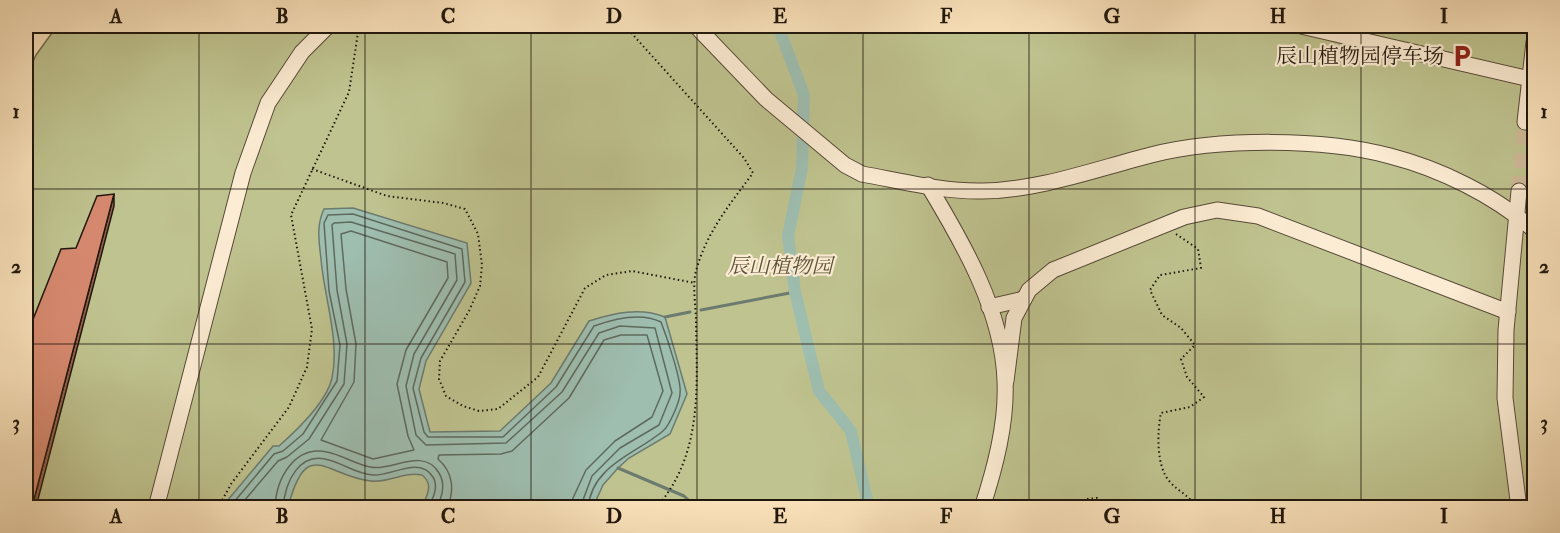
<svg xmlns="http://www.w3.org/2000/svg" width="1560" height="533" viewBox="0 0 1560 533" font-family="'IM FELL Double Pica','Noto Serif SC',serif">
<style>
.green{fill:#bfc38f;stroke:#706d4e;stroke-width:1.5}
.water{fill:#9ebeb0;stroke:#6c7b6f;stroke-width:1.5}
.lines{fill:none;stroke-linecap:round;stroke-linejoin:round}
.shore{stroke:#5f6a5e;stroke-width:1.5}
.stream{stroke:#6c7b6f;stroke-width:3}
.canal{stroke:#9ebeb0;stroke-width:12}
.minor-tunnel{stroke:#ceb998;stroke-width:15;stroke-dasharray:15 8;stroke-linecap:butt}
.minor-casing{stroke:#564a38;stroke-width:17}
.path{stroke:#20170d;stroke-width:2;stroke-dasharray:1.5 3;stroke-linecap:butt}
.minor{stroke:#fcecd3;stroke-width:15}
.shaded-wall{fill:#96604e;stroke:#20170d;stroke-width:1.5}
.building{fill:#d6896f;stroke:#20170d;stroke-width:1.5}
.grid{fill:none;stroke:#20170d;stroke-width:1.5;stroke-opacity:0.55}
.labels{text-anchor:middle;stroke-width:4.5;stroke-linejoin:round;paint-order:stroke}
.poi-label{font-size:21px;fill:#20170d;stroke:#fcecd3;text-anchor:end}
.park-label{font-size:21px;font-style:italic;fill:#58533a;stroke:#fcecd3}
.neatline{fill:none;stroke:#20170d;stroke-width:2}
.grid-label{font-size:20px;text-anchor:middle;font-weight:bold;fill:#20170d}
</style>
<rect width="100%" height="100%" fill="#fae2bb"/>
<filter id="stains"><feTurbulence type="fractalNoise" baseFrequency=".00333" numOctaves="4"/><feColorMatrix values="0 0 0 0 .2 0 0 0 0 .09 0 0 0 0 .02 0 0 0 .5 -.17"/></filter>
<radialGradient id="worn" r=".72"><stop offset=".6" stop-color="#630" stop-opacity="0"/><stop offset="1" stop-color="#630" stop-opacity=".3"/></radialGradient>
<path class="green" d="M57,26H1534V507H26V77L36,55Z"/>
<path class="water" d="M353,208L467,243L471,283L426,361L419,389L430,432L500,431L551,383L589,321C614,313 640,307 665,317L687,394L670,434L629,458L618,468L603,485L593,507H422C427,496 434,484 422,475C404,471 389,483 371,481C325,476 307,435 288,507H222L273,446H279C296,431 327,401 332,378C340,340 324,297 321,259C319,241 316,226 324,209Z"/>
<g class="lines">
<g class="shore">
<path d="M351,231L447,262L448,278L406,350L397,384L408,436L414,450L373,459L321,440L354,382L356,344L346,289L341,234Z"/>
<path d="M229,508L274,454L283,451L303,434L337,381L340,345L329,291L324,223L328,215L353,214L462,249L465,282L421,358L413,388L424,432L428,437H503L556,387L594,326C613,319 641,312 661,322C666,335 682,381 680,393C680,402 669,426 663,431C636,454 592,465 588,508"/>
<path d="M238,508L278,461L287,457L309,439L344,384L347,344L337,290L332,225L334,223L351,222L455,254L457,280L414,354L406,386L416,435L426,445L506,443L562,392L599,333L620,326L655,328L672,393L659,425L620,448L592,476L580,508"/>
<path d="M275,508C276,479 294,445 327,452C342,455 355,464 370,467C391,472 423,446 439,473C446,484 442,496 437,508"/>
<path d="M283,508C285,482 299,451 329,460C344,464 357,474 373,475C390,477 420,455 433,477C439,487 433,498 428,508"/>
<path d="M447,508C455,490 453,472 438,459L439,455L501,454L512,451L569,398L604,340L621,335H647L663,391L652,417L615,441L586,470L573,498L571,508"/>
</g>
<g class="stream">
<path d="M701,310L795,292"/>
<path d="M665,317L690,312"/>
<path d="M618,468L684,496L697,508"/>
</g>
<g class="canal">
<path d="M778,26L804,95L802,168L788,236L795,292L819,391L851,431L869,508"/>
<path d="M26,29L28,26"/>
</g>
<path class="minor-tunnel" d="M1519,191L1525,122"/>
<g class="minor-casing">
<g id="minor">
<path d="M696,26L766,99L845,165L862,174C901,181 943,192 983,191C1040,190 1096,169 1151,155C1219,138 1323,138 1390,156C1441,169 1495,196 1534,230"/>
<path d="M1301,26L1534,80"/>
<path d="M1525,122L1534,42"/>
<path d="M928,185C963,243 1003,312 1005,381C1007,423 995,468 982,508"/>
<path d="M1519,191L1506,330L1505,398L1519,508"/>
<path d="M989,307L1024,299"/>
<path d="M1006,381L1014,318L1029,290L1053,270L1184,217L1217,210L1258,216L1508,312"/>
<path d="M156,508L243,173L268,103L302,52L328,26"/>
</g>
</g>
<g class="path">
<path d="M625,26L744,158L753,173C730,204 706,233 696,271C692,286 696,306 696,321C697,387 703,455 656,508"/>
<path d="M312,169L387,196L443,203L465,209L478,234L482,265L480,286L469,311L440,361L439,379L446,396L463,406L479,411L498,409L538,377L585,288L606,275L632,271L695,283"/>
<path d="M1176,234L1198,249L1201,268L1160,275L1150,290L1162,315L1181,328L1195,345L1181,359L1187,377L1204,397L1190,407L1161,413C1157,432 1156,467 1170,482C1179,492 1189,495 1197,508"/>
<path d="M218,508L231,484L289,407L307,367L312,329L291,215L349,92L359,26"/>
<path d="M1077,508L1087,499L1097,498L1107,508"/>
</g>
<use href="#minor" class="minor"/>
</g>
<path class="shaded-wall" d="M114,194V206L36,507H32Z"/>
<path class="building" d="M114,194L32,507H26V337L61,249L76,248L97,196Z"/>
<path class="grid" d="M199,26V508M365,26V508M531,26V508M697,26V508M863,26V508M1029,26V508M1195,26V508M1361,26V508M26,189H1534M26,344H1534"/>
<defs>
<g id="parking-bare" transform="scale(1.8)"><path d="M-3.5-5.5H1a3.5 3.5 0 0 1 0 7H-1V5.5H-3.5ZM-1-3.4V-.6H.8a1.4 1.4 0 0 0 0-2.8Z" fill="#8f2418" stroke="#fcecd3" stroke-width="2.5" paint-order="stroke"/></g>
</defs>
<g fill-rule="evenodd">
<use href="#parking-bare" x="1462" y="56"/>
</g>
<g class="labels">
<g class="poi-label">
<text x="1444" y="63">辰山植物园停车场</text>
</g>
<g class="park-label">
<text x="780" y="273">辰山植物园</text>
</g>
</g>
<rect width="1560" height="533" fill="none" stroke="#fae2bb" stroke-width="66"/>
<rect x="33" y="33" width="1494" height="467" class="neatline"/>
<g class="grid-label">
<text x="116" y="23">A</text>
<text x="282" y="23">B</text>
<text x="448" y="23">C</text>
<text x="614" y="23">D</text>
<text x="780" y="23">E</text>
<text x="946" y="23">F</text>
<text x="1112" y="23">G</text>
<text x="1278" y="23">H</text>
<text x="1444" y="23">I</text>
<text x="16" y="118">1</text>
<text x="1544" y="118">1</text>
<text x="16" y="273">2</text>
<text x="1544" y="273">2</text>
<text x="16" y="429">3</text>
<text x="1544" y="429">3</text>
<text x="116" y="523">A</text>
<text x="282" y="523">B</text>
<text x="448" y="523">C</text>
<text x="614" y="523">D</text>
<text x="780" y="523">E</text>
<text x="946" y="523">F</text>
<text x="1112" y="523">G</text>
<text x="1278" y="523">H</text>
<text x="1444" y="523">I</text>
</g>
<rect width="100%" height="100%" filter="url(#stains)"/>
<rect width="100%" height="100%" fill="url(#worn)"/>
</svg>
